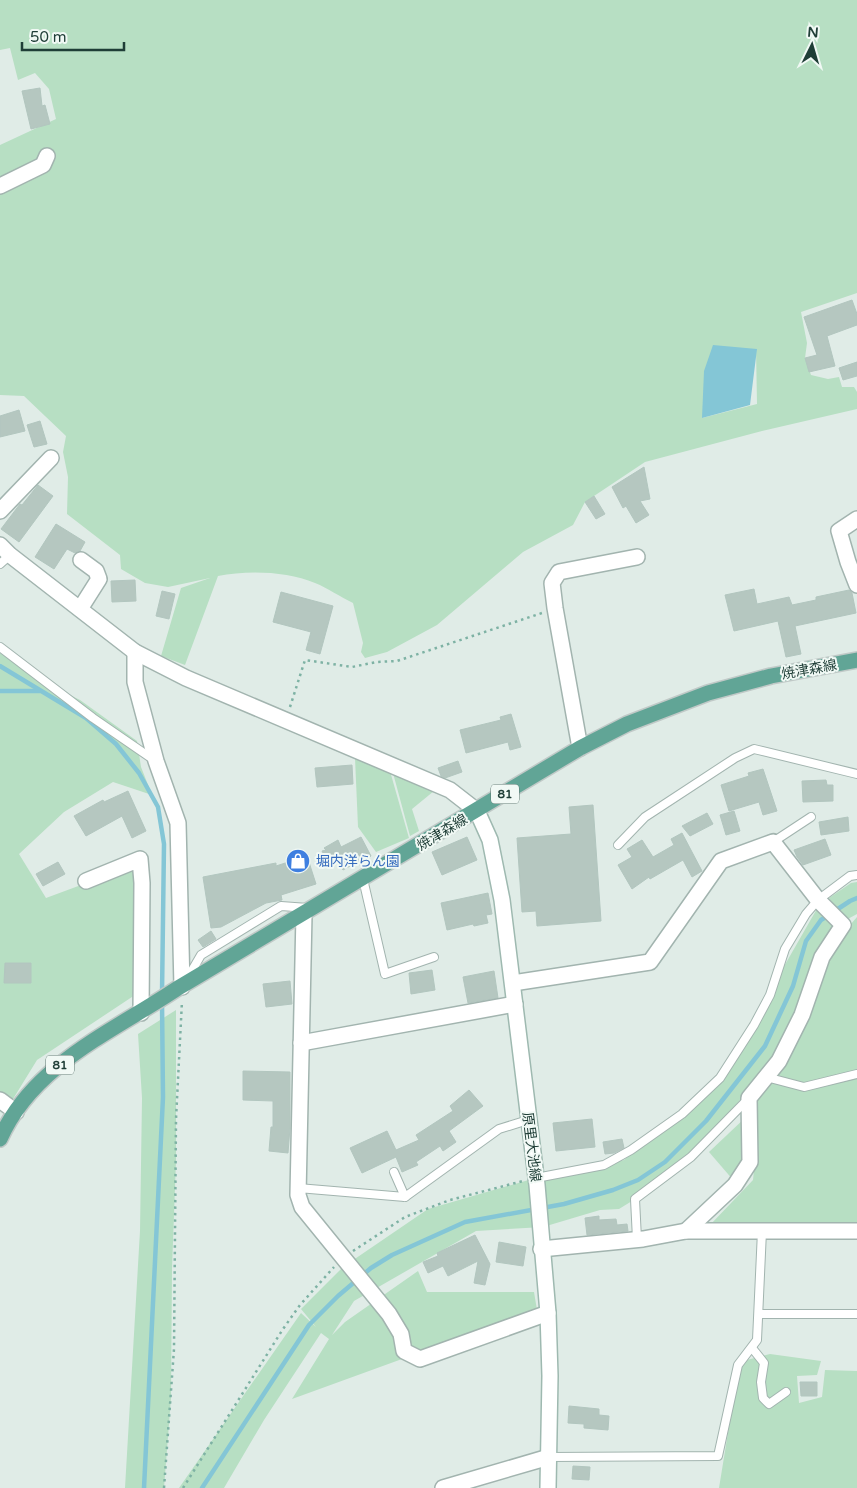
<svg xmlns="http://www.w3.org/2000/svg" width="857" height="1488" viewBox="0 0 857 1488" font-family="'Varela Round','Noto Sans JP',sans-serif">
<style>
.green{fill:#b7dfc3;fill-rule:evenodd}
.water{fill:#84c6d6}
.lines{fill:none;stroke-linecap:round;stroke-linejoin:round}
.stream{stroke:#84c6d6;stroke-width:4.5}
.building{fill:#b5c7c0;stroke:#b2c6bf}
.lane-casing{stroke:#a2b4af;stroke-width:10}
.street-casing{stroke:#a2b4af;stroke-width:18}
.secondary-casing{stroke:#9eb9b0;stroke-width:18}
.primary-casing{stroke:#c0c9c7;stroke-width:18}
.path{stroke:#7eb2a4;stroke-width:2.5;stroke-dasharray:2.5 4;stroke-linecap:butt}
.lane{stroke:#fff;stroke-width:8}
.street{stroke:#fff;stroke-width:15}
.secondary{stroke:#fff;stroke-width:15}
.primary{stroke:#61a596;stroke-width:15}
.labels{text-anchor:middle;stroke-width:4;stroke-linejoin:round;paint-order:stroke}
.shield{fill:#f1f9f5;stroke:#5e7670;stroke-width:1}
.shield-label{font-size:12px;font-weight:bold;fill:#1f3e37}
.street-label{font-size:14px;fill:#1f3e37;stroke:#f1f9f5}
.shop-label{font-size:14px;fill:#366cbe;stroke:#f1f9f5;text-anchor:start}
</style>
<rect width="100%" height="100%" fill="#e0ece7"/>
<g class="green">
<path d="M0,0H857V293L801,312L807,343L805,358L811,375L828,379L839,377L842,387H854L857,392V409L762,431L645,462L585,502L573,525L523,552L437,625L387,652L365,658L361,652L363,643L353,603C340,597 328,588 315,583C287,571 247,570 218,576L185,665L161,656L181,588L210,578L168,587L145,583L121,569L120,555L67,514L68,477L63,452L66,436L24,396L0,395V145L56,119L49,89L35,73L18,80L10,48L0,50ZM756,349L757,404L702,418Z"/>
<path d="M0,653L50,685L80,700L137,741L141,767L152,795L113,782L64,812L19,854L46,898L135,865L141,991L37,1060L13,1099L0,1095Z"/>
<path d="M355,758L390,771L409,838L376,852L358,827Z"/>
<path d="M393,773L434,791L412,809L419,831L410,836Z"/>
<path d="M857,882V914L844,921L829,898L851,883Z"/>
<path d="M818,907L838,926L811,968L787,1035L770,1065L695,1153L653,1188L619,1209L600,1210L543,1227L476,1231L354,1301L332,1335L345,1322L418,1271L427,1292H534L537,1310L292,1399L329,1339L321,1333L264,1420L224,1488H179L301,1313L316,1327L301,1309L343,1267L428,1209L532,1179L624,1160L720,1078Z"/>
<path d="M857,917V1224L710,1225L753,1180L757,1140V1095L821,971L844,932Z"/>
<path d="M176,1010V1160L172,1269L171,1398L164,1488H125L140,1231L142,1098L138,1034Z"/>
<path d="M746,1117L744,1167L734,1181L709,1152Z"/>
<path d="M770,1354L821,1361L817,1375L797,1376L799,1403L822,1397L825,1370L857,1371V1488H719L733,1402L743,1361Z"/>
</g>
<path class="water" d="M713,345L757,349L750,405L702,418L704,371Z"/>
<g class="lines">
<g class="stream">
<path d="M0,666L86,718L116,744L139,773L158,807L164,844L162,994"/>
<path d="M0,691H40"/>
<path d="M144,1488L163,1097L162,1002"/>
<path d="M202,1488L309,1325L338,1296L371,1268L392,1255L465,1222L564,1204L613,1190L638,1180L665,1162L706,1121L765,1046L793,986L806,941L821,920L850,901L857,898"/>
</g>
</g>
<g class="building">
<path d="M40,88L42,106L45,105L50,124L31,129L22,91Z"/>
<path d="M852,300L857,314V325L827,336L835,366L809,372L805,358L817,355L804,317Z"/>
<path d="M857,362V376L843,380L839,368Z"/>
<path d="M19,410L25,431L0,437V416Z"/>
<path d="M40,421L47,444L34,447L27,425Z"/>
<path d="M644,467L650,499L640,501L649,515L636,523L626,506L623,508L612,487Z"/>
<path d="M38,485L53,496L19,542L1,529L20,504L22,505Z"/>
<path d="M594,496L605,514L596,519L585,502Z"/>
<path d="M56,524L85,542L80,551L75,553L67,549L54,569L35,557Z"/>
<path d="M135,580L136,601L112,602L111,581Z"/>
<path d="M754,589L757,604L789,597L792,605L816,600V597L849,590L852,593L856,613L795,626L801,654L786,657L778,621L734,631L725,595Z"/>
<path d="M162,591L175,594L169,619L156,616Z"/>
<path d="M281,592L333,606L320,654L306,650L311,632L273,622Z"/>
<path d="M511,714L521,747L510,750L508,742L466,753L460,730L501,720L500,717Z"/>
<path d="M458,761L462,772L445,778L441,776L438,768Z"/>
<path d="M352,765L353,784L317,787L315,768Z"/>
<path d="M763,769L777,811L763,815L759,802L729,811L721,785L749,776L748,773Z"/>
<path d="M826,780L827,785H833V801L803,802L802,781Z"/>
<path d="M128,791L146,831L132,838L122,816L86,836L74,816L103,800L104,802Z"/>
<path d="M593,805L601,921L537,926L536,911L522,912L517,838L571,834L569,807Z"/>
<path d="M734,811L740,831L726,835L720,815Z"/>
<path d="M707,813L713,824L690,836L682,826Z"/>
<path d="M848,817L849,831L821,835L819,822Z"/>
<path d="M682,833L702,871L692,877L683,860L650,879L649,877L632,889L618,865L632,857L627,849L642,840L653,857L674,845L671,839Z"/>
<path d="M361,837L371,856L359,865L357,862L343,870L338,861L329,864L322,851L326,850L324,848L338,840L341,847Z"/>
<path d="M467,837L477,860L442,875L432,852Z"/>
<path d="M825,839L831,855L803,865L797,857L794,850Z"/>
<path d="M307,856L316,884L281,895L282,900L266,903L221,927L211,928L203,877L276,863V866Z"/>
<path d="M58,862L65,874L43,886L36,874Z"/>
<path d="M488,893L492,914L486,915L488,923L474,926L473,924L447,930L441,903Z"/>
<path d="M211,931L216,939L203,947L198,940Z"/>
<path d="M5,963H31V983H4Z"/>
<path d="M432,970L435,990L411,994L409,973Z"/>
<path d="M494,971L498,998L468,1003L463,977Z"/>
<path d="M290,981L292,1004L266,1007L263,984Z"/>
<path d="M243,1071L290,1072V1128L288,1153L269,1151L271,1127H273V1101L243,1100Z"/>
<path d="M469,1090L483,1106L449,1131L456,1142L443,1151L440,1146L416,1162L418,1165L402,1172L396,1157L362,1173L350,1148L387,1131L396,1150L419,1140L416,1135L453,1111L450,1106Z"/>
<path d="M592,1119L595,1147L556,1151L553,1123Z"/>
<path d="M622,1139L624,1148L614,1153L605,1154L603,1142Z"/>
<path d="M599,1216V1220L616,1219L617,1225L627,1224L628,1231L587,1235L585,1218Z"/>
<path d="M475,1235L490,1264L485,1285L474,1283L478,1261L448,1276L443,1266L428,1273L423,1262L438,1256L437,1253Z"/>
<path d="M499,1242L526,1247L523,1266L496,1262Z"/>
<path d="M800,1382H817V1396H801Z"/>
<path d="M569,1406L599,1409V1415L609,1416L608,1430L584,1428V1424L568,1423Z"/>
<path d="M573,1466L590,1467L589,1480L572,1479Z"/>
</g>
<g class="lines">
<g class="lane-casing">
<g id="lane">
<path d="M0,564L10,555"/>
<path d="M0,647L93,718L154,760"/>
<path d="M773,842L811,817"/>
<path d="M618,845L645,817L735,758L754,749L857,774"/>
<path d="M363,879L385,974L434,957"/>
<path d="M187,979L201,955L281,906L308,908"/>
<path d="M766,1077L804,1087L857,1074"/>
<path d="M394,1172L405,1197"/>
<path d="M536,1178L604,1165L631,1150L682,1114L720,1078L754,1025L770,995L785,949L806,914L818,900L850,876L857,875"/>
<path d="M298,1188L405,1197L499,1129L528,1120"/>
<path d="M637,1239L635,1199L691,1157L749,1098"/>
<path d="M759,1314H857"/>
<path d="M752,1348L764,1363L761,1382L763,1398L769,1404L786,1392"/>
<path d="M549,1457L718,1456L738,1365L757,1340L762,1231"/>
</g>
</g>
<g class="street-casing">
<g id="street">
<path d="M0,186L43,165L47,156"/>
<path d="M0,511L51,458"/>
<path d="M857,519L839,531L848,562L857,585"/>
<path d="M0,545L10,555L135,652L186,678L450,790L477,811"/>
<path d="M80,609L99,579L96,571L81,560"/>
<path d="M135,652V682L156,761L178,823L182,987"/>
<path d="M580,748L555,608L552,583L559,572L637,557"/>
<path d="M86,881L140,859L142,883L141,1013"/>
<path d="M304,914L298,1195L302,1207L389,1314L401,1334L404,1351L420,1359L548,1313"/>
<path d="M513,983L650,962L721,861L773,842L818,900L843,925L822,957L802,1015L779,1061L749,1098L750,1162L735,1185L686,1231"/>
<path d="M301,1043L515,1004"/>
<path d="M0,1100L16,1112"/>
<path d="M541,1249L643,1239L686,1231H857"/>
<path d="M443,1488L549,1457"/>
</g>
</g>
<g class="secondary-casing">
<path id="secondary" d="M477,811L490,840L502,900L537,1185L548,1313L550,1376L548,1488"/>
</g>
<g class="primary-casing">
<path id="primary" d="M0,1139C33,1064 114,1031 178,988L580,748L627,724L708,693L771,676L857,660"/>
</g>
<g class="path">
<path d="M290,707L305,660L352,667L377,662L397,661L542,613"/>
<path d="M353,1251L405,1217L450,1200L523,1181"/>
<path d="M164,1488L174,1349L176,1119L182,1001"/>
<path d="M183,1488L283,1329L300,1305L334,1267"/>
</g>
<use href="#lane" class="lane"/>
<use href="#street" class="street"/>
<use href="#secondary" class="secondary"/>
<use href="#primary" class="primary"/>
</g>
<defs>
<g id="shop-disc" transform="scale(1.25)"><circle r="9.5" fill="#3f7fe0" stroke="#f1f9f5"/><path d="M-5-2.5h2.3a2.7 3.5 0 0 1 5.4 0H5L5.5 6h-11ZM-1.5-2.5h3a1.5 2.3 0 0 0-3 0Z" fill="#fff"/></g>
</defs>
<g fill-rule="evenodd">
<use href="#shop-disc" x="298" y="861"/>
</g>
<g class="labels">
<g class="shield">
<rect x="491" y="784.5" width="28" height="19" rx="4"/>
<rect x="46" y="1055.5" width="28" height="19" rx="4"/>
</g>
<g class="shield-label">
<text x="505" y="798">81</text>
<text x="60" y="1069">81</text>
</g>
<g class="street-label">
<text transform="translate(809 669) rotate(-10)" y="5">焼津森線</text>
<text transform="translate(442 832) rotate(-31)" y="5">焼津森線</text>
<text transform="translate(532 1147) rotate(83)" y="5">原里大池線</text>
</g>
<g class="shop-label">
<text x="316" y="866">堀内洋らん園</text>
</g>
</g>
<g transform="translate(812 45) rotate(5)" stroke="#f1f9f5" stroke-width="4" paint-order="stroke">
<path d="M0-4L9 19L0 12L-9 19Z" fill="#1f3e37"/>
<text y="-8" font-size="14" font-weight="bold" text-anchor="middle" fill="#1f3e37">N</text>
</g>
<path d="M22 42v8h102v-8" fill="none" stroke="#1f3e37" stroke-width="2.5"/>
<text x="30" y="42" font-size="15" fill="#1f3e37" stroke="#f1f9f5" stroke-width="4" paint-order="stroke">50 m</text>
</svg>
